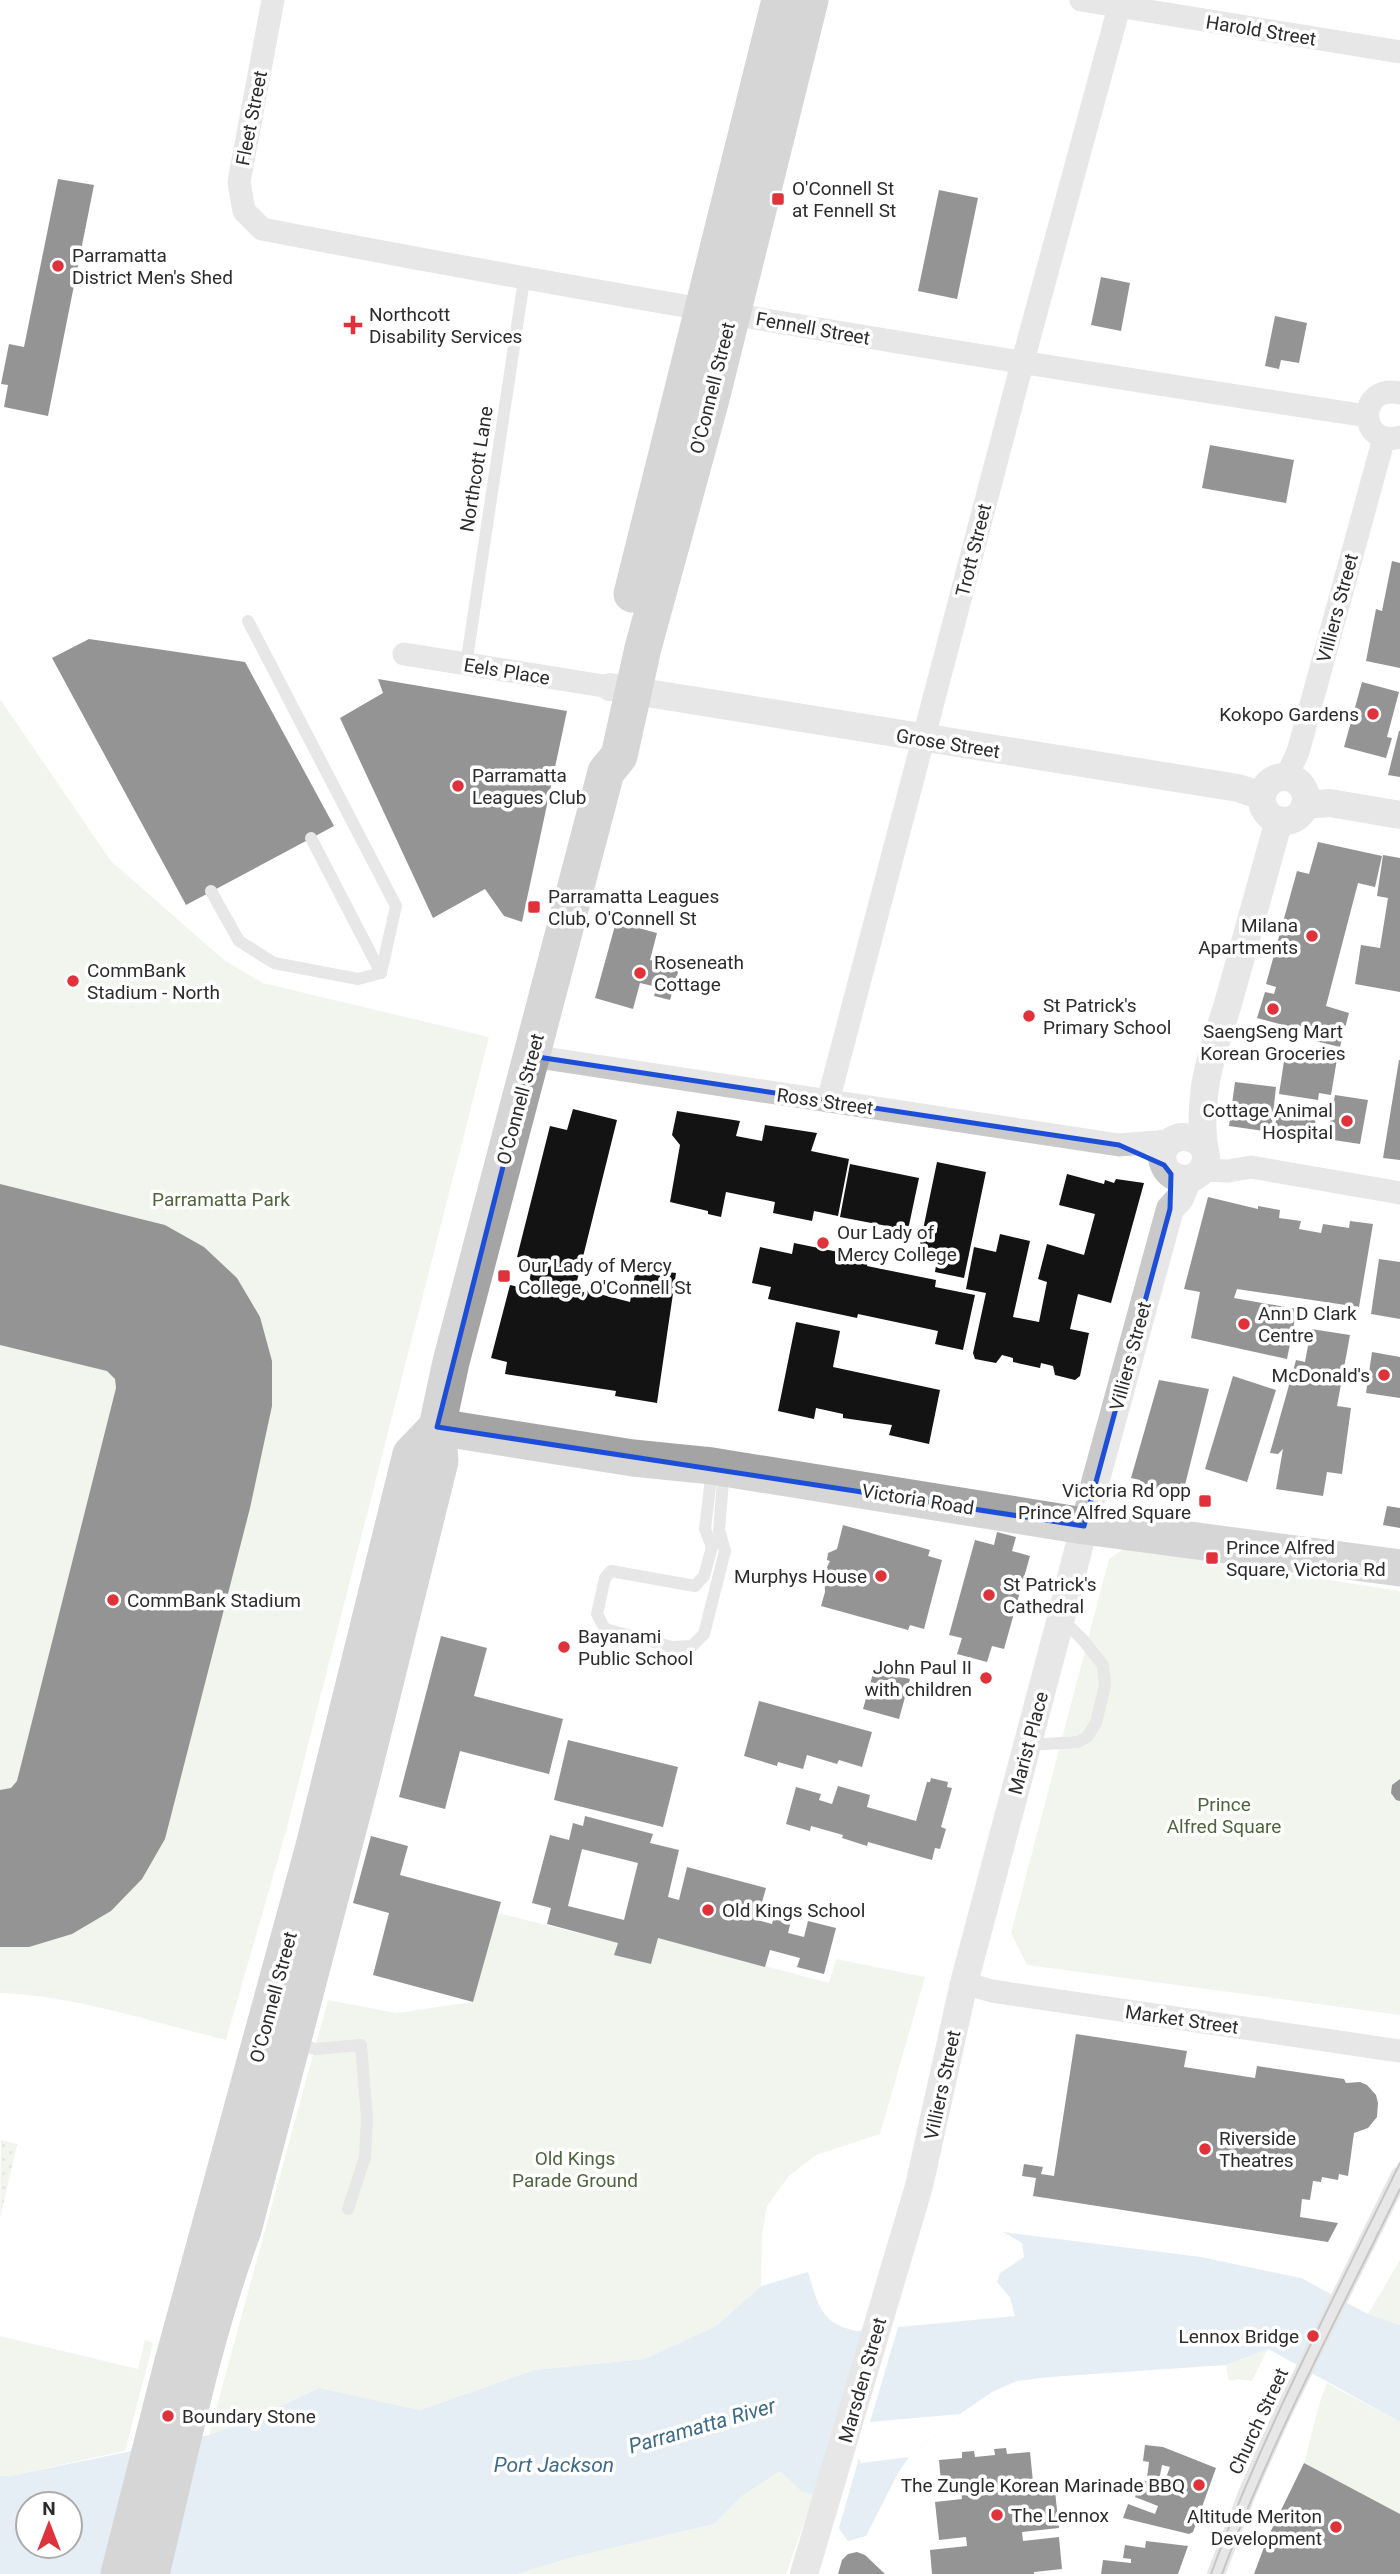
<svg xmlns="http://www.w3.org/2000/svg" width="1400" height="2574" viewBox="0 0 1400 2574" font-family="Roboto,sans-serif">
<style>
.grass{fill:url(#grass-dots)}
.green{fill:#e2e9d9}
.water{fill:#c5dae9;fill-rule:evenodd}
.pier{fill:#fff}
.building{fill:#131313;fill-rule:evenodd}
.lines{fill:none;stroke-linecap:round;stroke-linejoin:round}
.service{stroke:#c9c9c9;stroke-width:12}
.pedestrian{stroke:#c9c9c9;stroke-width:18}
.minor{stroke:#c9c9c9;stroke-width:23}
.tertiary{stroke:#c9c9c9;stroke-width:28}
.primary{stroke:#a4a4a4;stroke-width:37}
.tram{stroke:#818181;stroke-width:2}
.marked{fill:none;stroke:#1d4ed8;stroke-width:5;stroke-linejoin:round}
.poi-dot{fill:#df323b;stroke:#fff;stroke-width:2.5}
.labels{text-anchor:middle;stroke-width:7;stroke-linejoin:round;paint-order:stroke}
.street-label{font-size:19px;fill:#2c2c2c;stroke:#fff}
.poi-label{font-size:19px;fill:#2c2c2c;stroke:#fff;text-anchor:start}
.park-label{font-size:19px;fill:#4e653b;stroke:#fff}
.water-label{font-size:21px;font-style:italic;fill:#3d6b8a;stroke:#fff}
</style>
<defs>
<pattern id="grass-dots" width="8" height="8" patternUnits="userSpaceOnUse" patternTransform="scale(1.75)"><rect width="8" height="8" fill="#e2e9d9"/><path d="M2 2h.1M6 6h.1" fill="none" stroke="#c2c8ba" stroke-width="1.8" stroke-linecap="round"/></pattern>
</defs>
<rect width="100%" height="100%" fill="#fff"/>
<path class="grass" d="M1,2140L17,2144L0,2219Z"/>
<g class="green">
<path d="M0,699L111,861L224,960L263,983L489,1037L286,1831L226,2040C152,2022 76,1996 0,1993Z"/>
<path d="M1125,1548L1400,1591V2015L1027,1965L1011,1933L1109,1559Z"/>
<path d="M498,1913L618,1943L615,1955L651,1964L658,1938L829,1983L836,1959L925,1977L880,2134L816,2155L789,2176L767,2206L762,2235L761,2286L716,2326L644,2359L534,2370L420,2410L320,2388L246,2421L209,2435L328,2000L396,2013L473,2002Z"/>
<path d="M1400,2260V2325L1368,2314Z"/>
<path d="M0,2336L138,2369L145,2340L153,2343L125,2451L10,2476H0Z"/>
<path d="M1268,2349L1252,2381L1238,2379L1229,2381L1226,2365Z"/>
<path d="M1327,2383L1400,2422V2514L1304,2463C1312,2436 1316,2409 1327,2383Z"/>
<path d="M780,2470L802,2492L814,2495L786,2574H517L570,2558L714,2524L742,2496Z"/>
</g>
<path class="water" d="M1003,2232L1201,2257L1301,2278L1368,2314L1400,2325V2422L1268,2349L1226,2365L1050,2377L1017,2381L992,2392L960,2414L909,2457L898,2473L866,2536L848,2541L814,2495L802,2492L780,2471L742,2496L714,2524L570,2558L517,2574H0V2476H10L209,2435L246,2421L320,2388L420,2410L534,2370L644,2359L716,2326L761,2286L808,2272C818,2304 820,2324 857,2331L1015,2316L1010,2298L997,2282L1000,2273L1024,2257L1022,2243ZM28,2504H70V2546H28Z"/>
<path class="pier" d="M899,2324L870,2422L960,2414L909,2457L861,2463L859,2458L838,2531L813,2499L863,2327Z"/>
<g class="building">
<path d="M58,179L94,185L48,416L4,407L8,385L1,384L9,344L24,347Z"/>
<path d="M939,190L978,198L957,299L918,291Z"/>
<path d="M1101,277L1130,283L1121,331L1091,325Z"/>
<path d="M1275,316L1307,323L1299,363L1281,360L1279,369L1265,366Z"/>
<path d="M1210,445L1294,460L1286,503L1202,488Z"/>
<path d="M1392,561L1400,563V668L1366,661L1376,609L1382,611Z"/>
<path d="M89,639L245,662L334,826L186,905L52,658Z"/>
<path d="M378,679L567,711L522,922L504,916L485,889L433,918L340,718L383,693Z"/>
<path d="M1362,682L1399,692L1387,737L1392,738L1386,758L1344,747Z"/>
<path d="M1399,731H1400V777L1388,775Z"/>
<path d="M1318,842L1382,856L1375,887L1358,883L1326,1006L1349,1013L1340,1047L1311,1040L1314,1029L1300,1026L1299,1029L1257,1018L1265,992L1274,994L1276,987L1266,984L1297,871L1309,874Z"/>
<path d="M1383,855L1400,858V992L1355,984L1361,945L1380,948L1388,898L1377,896Z"/>
<path d="M616,922L657,933L650,960L660,963V956L681,962L670,1000L654,996L657,987L640,983L633,1009L595,998Z"/>
<path d="M1286,1048L1337,1059L1331,1095L1319,1093L1318,1100L1279,1094Z"/>
<path d="M1399,1060H1400V1160L1383,1158Z"/>
<path d="M1235,1082L1276,1087L1271,1132L1229,1126Z"/>
<path d="M1335,1095L1368,1100L1360,1144L1327,1139Z"/>
<path d="M1279,1104L1317,1110L1313,1137L1274,1131Z"/>
<path d="M573,1109L617,1120L574,1293L583,1295L584,1290L630,1302L636,1268L676,1273L657,1403L615,1396L616,1391L505,1374L507,1362L491,1358L510,1285L528,1289L531,1272L520,1270L523,1258L517,1257L550,1126L567,1130Z"/>
<path d="M677,1111L740,1121L736,1136L762,1141L765,1125L817,1133L811,1151L849,1159L838,1216L814,1211L812,1221L773,1213L775,1202L726,1192L721,1217L708,1214V1211L670,1202L680,1145L672,1135Z"/>
<path d="M937,1162L986,1172L964,1278L935,1272L938,1253L919,1249Z"/>
<path d="M850,1164L919,1178L908,1230L840,1217Z"/>
<path d="M1067,1174L1104,1184L1105,1180L1114,1183L1116,1179L1144,1183L1111,1303L1078,1294L1070,1329L1089,1333L1080,1376L1075,1380L1055,1375L1053,1366L1041,1363L1040,1368L1013,1362V1358L1002,1355L996,1363L975,1359L973,1353L986,1293L966,1289L974,1247L996,1252L1000,1234L1030,1241L1013,1317L1039,1322L1047,1282L1038,1279L1047,1244L1084,1255L1095,1214L1059,1205Z"/>
<path d="M0,1184L165,1225L204,1247L237,1278L260,1317L272,1361V1406L250,1508L165,1839L142,1879L111,1911L72,1934L29,1947H0V1790L11,1788L17,1781L116,1388L115,1379L107,1371L0,1345Z"/>
<path d="M1208,1197L1258,1209V1206L1280,1210L1279,1218L1301,1221L1299,1229L1321,1233L1323,1224L1349,1228L1350,1221L1373,1224L1359,1307L1237,1289L1234,1298L1297,1309L1287,1359L1191,1338L1200,1292L1184,1289Z"/>
<path d="M794,1243L868,1258L867,1266L936,1280L935,1287L975,1295L963,1350L935,1344L938,1331L858,1314L857,1318L768,1299L771,1287L752,1283L760,1247L792,1254Z"/>
<path d="M1379,1259L1400,1262V1319L1371,1314Z"/>
<path d="M796,1322L840,1331L833,1367L940,1390L929,1444L889,1435L892,1425L843,1418V1414L816,1408L814,1419L778,1411Z"/>
<path d="M1311,1329L1350,1335L1337,1406L1351,1408L1342,1474L1327,1472L1323,1496L1276,1489L1283,1449L1278,1454L1270,1453L1296,1360L1305,1362Z"/>
<path d="M1372,1352L1400,1357V1398L1366,1393Z"/>
<path d="M1233,1376L1276,1390L1247,1482L1205,1469Z"/>
<path d="M1159,1380L1209,1389L1183,1493L1138,1487L1140,1480L1131,1478Z"/>
<path d="M1387,1506L1400,1508V1528L1383,1525Z"/>
<path d="M843,1525L930,1550L928,1556L942,1560L924,1629L910,1625L908,1630L821,1606L825,1592L824,1573L830,1561L827,1560L828,1553L837,1549Z"/>
<path d="M997,1532L1016,1537L1012,1551L1030,1556L1004,1649L992,1646L987,1662L957,1654L962,1638L949,1635L975,1540L994,1545Z"/>
<path d="M441,1636L487,1648L474,1696L563,1719L549,1774L460,1751L445,1809L399,1797Z"/>
<path d="M874,1670L910,1679L899,1719L863,1709Z"/>
<path d="M759,1701L872,1732L862,1767L839,1760L837,1764L807,1755L803,1769L778,1762L777,1766L744,1756Z"/>
<path d="M568,1740L678,1767L663,1827L554,1800Z"/>
<path d="M931,1778L948,1782L947,1787L952,1788L941,1827L946,1829L940,1849L935,1848L932,1860L868,1842L867,1846L842,1838L843,1835L811,1826L810,1831L786,1824L796,1787L821,1794L819,1800L832,1804L838,1786L870,1795L867,1807L916,1821L927,1782H930Z"/>
<path d="M1400,1779V1801L1396,1800L1391,1793L1392,1785Z"/>
<path d="M585,1816L653,1834L650,1843L679,1850L668,1897L679,1900L687,1867L766,1888L757,1920L772,1924L777,1905L794,1909L788,1933L804,1937L808,1921L836,1928L824,1974L797,1967L800,1958L770,1950L765,1967L658,1938L651,1964L614,1955L618,1943L547,1924L551,1908L532,1903L550,1835L569,1840L573,1823L583,1826ZM582,1849L638,1863L624,1920L568,1906Z"/>
<path d="M371,1836L408,1846L400,1875L501,1902L473,2002L373,1975L389,1913L353,1903Z"/>
<path d="M1076,2034L1187,2051L1184,2067L1255,2078L1257,2066L1344,2079L1346,2083L1360,2082L1367,2085L1376,2095L1378,2103L1377,2117L1368,2128L1354,2133L1348,2176L1339,2174L1338,2180L1322,2177L1321,2182L1313,2181L1310,2200L1302,2199L1300,2217L1338,2223L1328,2242L1033,2196L1036,2178L1022,2176L1024,2164L1043,2167L1041,2174L1054,2176Z"/>
<path d="M1145,2445L1163,2447L1216,2468L1193,2532L1189,2534L1123,2518L1128,2504L1155,2514L1158,2506L1135,2497L1142,2480L1165,2487L1167,2484L1164,2483L1170,2467L1162,2465L1159,2480L1147,2478L1149,2462L1143,2461Z"/>
<path d="M1006,2448L1007,2454L1030,2452L1033,2482L1014,2484L1015,2495L1055,2491L1059,2528L1022,2532L1023,2541L1059,2537L1062,2569L1034,2572V2574H932L930,2550L967,2546L966,2537L939,2540L935,2502L962,2499L961,2491L942,2493L939,2460L962,2458V2452L974,2451L975,2457L995,2455L994,2449Z"/>
<path d="M1304,2463L1400,2514V2574H1254L1267,2539Z"/>
<path d="M1146,2541L1188,2546L1178,2574H1101L1103,2560L1131,2563V2559L1123,2558L1125,2545L1145,2548Z"/>
<path d="M857,2552L865,2555L885,2574H838L842,2560L848,2554Z"/>
</g>
<g class="lines">
<g class="service">
<path d="M248,621L396,906L381,973"/>
<path d="M466,665L524,280"/>
<path d="M311,838L381,973"/>
<path d="M211,891L239,941L274,963L358,979L381,973"/>
<path d="M712,1470L705,1529L712,1547L704,1576L695,1586L611,1571L605,1578L597,1614L605,1629L672,1647L692,1646L704,1634L725,1551L719,1530L724,1470"/>
<path d="M1028,1745L1078,1742L1087,1737L1096,1723L1105,1685L1103,1665L1083,1640L1062,1619"/>
<path d="M297,2044L315,2049L361,2045L367,2117L365,2157L348,2209"/>
</g>
<path class="pedestrian" d="M1216,2574L1248,2491L1281,2417L1400,2175"/>
<g class="minor">
<path d="M273,0L239,182L244,211L262,229C629,300 997,360 1367,416"/>
<path d="M1081,0L1400,52"/>
<path d="M1400,393C1356,383 1358,449 1400,437"/>
<path d="M404,654L610,687"/>
<path d="M1286,777L1298,752L1384,438"/>
<path d="M531,1056L1119,1145L1169,1141"/>
<path d="M828,1101L1022,364L1121,0"/>
<path d="M1203,1170L1228,1171L1251,1167L1400,1193"/>
<path d="M964,1983L992,1991L1400,2051"/>
</g>
<g class="tertiary">
<path d="M610,687L1238,788L1262,796"/>
<circle cx="1284" cy="799" r="22"/>
<path d="M1305,805L1330,803L1400,815"/>
<path d="M1204,1147C1184,1124 1151,1145 1166,1169C1175,1183 1198,1182 1204,1166C1208,1158 1205,1153 1204,1145C1201,1128 1203,1104 1205,1087C1209,1058 1221,1028 1229,1000C1246,940 1262,880 1279,820"/>
<path d="M804,2574L919,2186L964,1983L1061,1618L1095,1483L1170,1209L1180,1198L1188,1179"/>
</g>
<g class="primary">
<path d="M632,594L780,0"/>
<path d="M437,1427L633,1458L712,1466L1084,1526L1400,1568"/>
<path d="M119,2574L172,2365L313,1850L411,1454L437,1427"/>
<path d="M151,2574C179,2459 202,2340 243,2230L362,1776L440,1461L437,1427L451,1362L606,772L619,756L643,648L711,399L810,0"/>
</g>
<g class="tram">
<path d="M1211,2574C1263,2432 1334,2298 1400,2163"/>
<path d="M1222,2574C1271,2441 1338,2317 1400,2189"/>
</g>
</g>
<path d="M0 0H1400V2574H0ZM531,1056L1119,1145L1164,1165L1171,1174L1170,1209L1084,1526L437,1427Z" fill="#fff" fill-opacity=".55" fill-rule="evenodd"/>
<path class="marked" d="M531,1056L1119,1145L1164,1165L1171,1174L1170,1209L1084,1526L437,1427Z"/>
<g class="poi-dot">
<rect x="771" y="192" width="14" height="14" rx="3.5"/>
<circle cx="58" cy="266" r="7"/>
<path d="M349.5 314.5h7v7h7v7h-7v7h-7v-7h-7v-7h7z"/>
<circle cx="1373" cy="714" r="7"/>
<circle cx="458" cy="786" r="7"/>
<rect x="527" y="900" width="14" height="14" rx="3.5"/>
<circle cx="1312" cy="936" r="7"/>
<circle cx="640" cy="973" r="7"/>
<circle cx="73" cy="981" r="7"/>
<circle cx="1273" cy="1009" r="7"/>
<circle cx="1029" cy="1016" r="7"/>
<circle cx="1347" cy="1121" r="7"/>
<circle cx="823" cy="1243" r="7"/>
<rect x="497" y="1269" width="14" height="14" rx="3.5"/>
<circle cx="1244" cy="1324" r="7"/>
<circle cx="1384" cy="1375" r="7"/>
<rect x="1198" y="1494" width="14" height="14" rx="3.5"/>
<rect x="1205" y="1551" width="14" height="14" rx="3.5"/>
<circle cx="881" cy="1576" r="7"/>
<circle cx="989" cy="1595" r="7"/>
<circle cx="113" cy="1600" r="7"/>
<circle cx="564" cy="1647" r="7"/>
<circle cx="986" cy="1678" r="7"/>
<circle cx="708" cy="1910" r="7"/>
<circle cx="1205" cy="2149" r="7"/>
<circle cx="1313" cy="2336" r="7"/>
<circle cx="168" cy="2416" r="7"/>
<circle cx="1199" cy="2485" r="7"/>
<circle cx="997" cy="2515" r="7"/>
<circle cx="1336" cy="2527" r="7"/>
</g>
<g class="labels">
<g class="street-label">
<text transform="translate(1261 30) rotate(9)" y="7">Harold Street</text>
<text transform="translate(251 118) rotate(-79)" y="7">Fleet Street</text>
<text transform="translate(813 328) rotate(10)" y="7">Fennell Street</text>
<text transform="translate(712 388) rotate(-76)" y="7">O'Connell Street</text>
<text transform="translate(476 469) rotate(-81)" y="7">Northcott Lane</text>
<text transform="translate(973 550) rotate(-76)" y="7">Trott Street</text>
<text transform="translate(1337 608) rotate(-75)" y="7">Villiers Street</text>
<text transform="translate(507 671) rotate(9)" y="7">Eels Place</text>
<text transform="translate(948 743) rotate(9)" y="7">Grose Street</text>
<text transform="translate(520 1099) rotate(-75)" y="7">O'Connell Street</text>
<text transform="translate(825 1101) rotate(8)" y="7">Ross Street</text>
<text transform="translate(1130 1356) rotate(-75)" y="7">Villiers Street</text>
<text transform="translate(918 1499) rotate(9)" y="7">Victoria Road</text>
<text transform="translate(1028 1743) rotate(-75)" y="7">Marist Place</text>
<text transform="translate(273 1997) rotate(-75)" y="7">O'Connell Street</text>
<text transform="translate(1182 2019) rotate(8)" y="7">Market Street</text>
<text transform="translate(942 2085) rotate(-78)" y="7">Villiers Street</text>
<text transform="translate(862 2380) rotate(-74)" y="7">Marsden Street</text>
<text transform="translate(1258 2421) rotate(-65)" y="7">Church Street</text>
</g>
<g class="poi-label">
<text x="792" y="195">O'Connell St<tspan x="792" dy="22">at Fennell St</tspan></text>
<text x="72" y="262">Parramatta<tspan x="72" dy="22">District Men's Shed</tspan></text>
<text x="369" y="321">Northcott<tspan x="369" dy="22">Disability Services</tspan></text>
<text x="1359" y="721" text-anchor="end">Kokopo Gardens</text>
<text x="472" y="782">Parramatta<tspan x="472" dy="22">Leagues Club</tspan></text>
<text x="548" y="903">Parramatta Leagues<tspan x="548" dy="22">Club, O'Connell St</tspan></text>
<text x="1298" y="932" text-anchor="end">Milana<tspan x="1298" dy="22">Apartments</tspan></text>
<text x="654" y="969">Roseneath<tspan x="654" dy="22">Cottage</tspan></text>
<text x="87" y="977">CommBank<tspan x="87" dy="22">Stadium - North</tspan></text>
<text x="1043" y="1012">St Patrick's<tspan x="1043" dy="22">Primary School</tspan></text>
<text x="1273" y="1038" text-anchor="middle">SaengSeng Mart<tspan x="1273" dy="22">Korean Groceries</tspan></text>
<text x="1333" y="1117" text-anchor="end">Cottage Animal<tspan x="1333" dy="22">Hospital</tspan></text>
<text x="837" y="1239">Our Lady of<tspan x="837" dy="22">Mercy College</tspan></text>
<text x="518" y="1272">Our Lady of Mercy<tspan x="518" dy="22">College, O'Connell St</tspan></text>
<text x="1258" y="1320">Ann D Clark<tspan x="1258" dy="22">Centre</tspan></text>
<text x="1370" y="1382" text-anchor="end">McDonald's</text>
<text x="1191" y="1497" text-anchor="end">Victoria Rd opp<tspan x="1191" dy="22">Prince Alfred Square</tspan></text>
<text x="1226" y="1554">Prince Alfred<tspan x="1226" dy="22">Square, Victoria Rd</tspan></text>
<text x="867" y="1583" text-anchor="end">Murphys House</text>
<text x="1003" y="1591">St Patrick's<tspan x="1003" dy="22">Cathedral</tspan></text>
<text x="127" y="1607">CommBank Stadium</text>
<text x="578" y="1643">Bayanami<tspan x="578" dy="22">Public School</tspan></text>
<text x="972" y="1674" text-anchor="end">John Paul II<tspan x="972" dy="22">with children</tspan></text>
<text x="722" y="1917">Old Kings School</text>
<text x="1219" y="2145">Riverside<tspan x="1219" dy="22">Theatres</tspan></text>
<text x="1299" y="2343" text-anchor="end">Lennox Bridge</text>
<text x="182" y="2423">Boundary Stone</text>
<text x="1185" y="2492" text-anchor="end">The Zungle Korean Marinade BBQ</text>
<text x="1011" y="2522">The Lennox</text>
<text x="1322" y="2523" text-anchor="end">Altitude Meriton<tspan x="1322" dy="22">Development</tspan></text>
</g>
<g class="park-label">
<text x="221" y="1206">Parramatta Park</text>
<text x="1224" y="1811">Prince<tspan x="1224" dy="22">Alfred Square</tspan></text>
<text x="575" y="2165">Old Kings<tspan x="575" dy="22">Parade Ground</tspan></text>
</g>
<g class="water-label">
<text transform="translate(702 2426) rotate(-16)" y="7">Parramatta River</text>
<text x="554" y="2472">Port Jackson</text>
</g>
</g>
<g transform="translate(49 2525)"><circle r="33" fill="#ffffff" stroke="#ababab" stroke-width="2"/>
<path d="M0-5L12 26L0 18L-12 26Z" fill="#df323b"/>
<text y="-10" font-size="19" font-weight="bold" text-anchor="middle" fill="#2c2c2c">N</text>
</g>
</svg>
